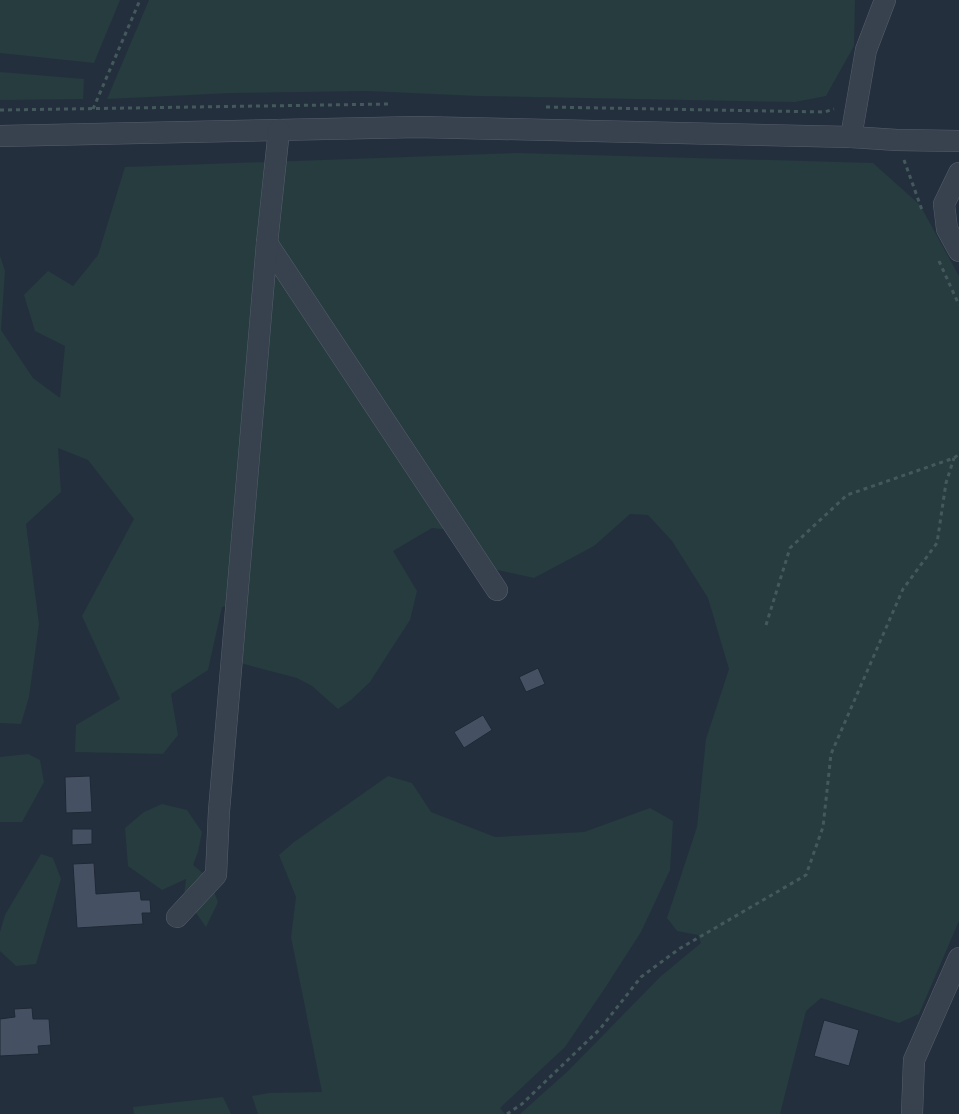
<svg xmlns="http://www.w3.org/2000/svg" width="959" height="1114" viewBox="0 0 959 1114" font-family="Rubik,sans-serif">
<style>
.green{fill:#263c3f}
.building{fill:#455162;stroke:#1f2835}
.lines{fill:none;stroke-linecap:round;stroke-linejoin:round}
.minor-casing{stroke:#565f6c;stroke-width:22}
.path{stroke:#44595c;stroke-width:3;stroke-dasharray:4 4;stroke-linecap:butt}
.minor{stroke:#38414e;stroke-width:21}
</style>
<rect width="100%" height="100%" fill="#242f3e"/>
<g class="green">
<path d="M0,0H120L94,63L0,53Z"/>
<path d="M149,0H855L854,46L826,96L795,102L478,96L366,91L231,93L107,99Z"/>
<path d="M0,72L84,79L83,99L0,100Z"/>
<path d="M518,153L873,163L920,205L959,276V921L919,1014L899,1023L821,998L806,1011L780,1114H520L568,1071L660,977L701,943L698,935L677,931L667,918L697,827L706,739L729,669L708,598L672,541L648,515L630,514L594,546L534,578L493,569L460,531L432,528L393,551L417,591L410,620L386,657L370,682L351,700L338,709L312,686L297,678L240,663L237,604L222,607L208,670L171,694L178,735L163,754L75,752L76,725L120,699L82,616L134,519L88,460L58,448L61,492L26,524L39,624L29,697L21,724L0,723V256L5,271L1,330L33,378L60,398L65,346L35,331L24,295L48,271L73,286L98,255L125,167Z"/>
<path d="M28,754L40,760L44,782L22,822H0V757Z"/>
<path d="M388,776L412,783L431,812L495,837L584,832L650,808L673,821L670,870L641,932L605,988L565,1047L500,1108L505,1114H258L252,1096L269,1093L322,1092L291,937L296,897L279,855L294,842Z"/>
<path d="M162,804L187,810L202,832L198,852L193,865L209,878L218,902L206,927L184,896L186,879L162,890L128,866L125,828L144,812Z"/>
<path d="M41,854L53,858L61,879L36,964L16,966L0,951V932L5,915Z"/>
<path d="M223,1097L231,1114H134L133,1107Z"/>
</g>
<g class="building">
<path d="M538,668L545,684L526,692L519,677Z"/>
<path d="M483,715L492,730L464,748L454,732Z"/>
<path d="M90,776L92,812L66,813L65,777Z"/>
<path d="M72,829H92V844L72,845Z"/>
<path d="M94,863L96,894L140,891L141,900H150L151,913H142L143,924L77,928L73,864Z"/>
<path d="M32,1008L33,1019H49L51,1045L38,1046L39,1054L0,1056V1019L15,1017L14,1009Z"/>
<path d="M824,1020L859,1030L849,1066L814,1056Z"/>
</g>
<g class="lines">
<g class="minor-casing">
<g id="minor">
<path d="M0,136L418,127L851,137L897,140L959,141"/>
<path d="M851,137L866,50L885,0"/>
<path d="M959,173L944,204L947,229L959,251"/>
<path d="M267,243L497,590"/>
<path d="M177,917L216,875L219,811L267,243L279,130"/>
<path d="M912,1114L914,1060L959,958"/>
</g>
</g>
<g class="path">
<path d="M546,107L825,112L834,109"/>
<path d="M93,109L140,0"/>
<path d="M0,110L390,104"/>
<path d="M904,160L922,210"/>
<path d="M939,261L959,305"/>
<path d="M766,625L790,548L847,495L954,458L959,454"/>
<path d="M507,1114L522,1104L600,1029L641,977L679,949L806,875L823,827L831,754L903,589L937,543L946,483L954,458"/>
</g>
<use href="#minor" class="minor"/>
</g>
</svg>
